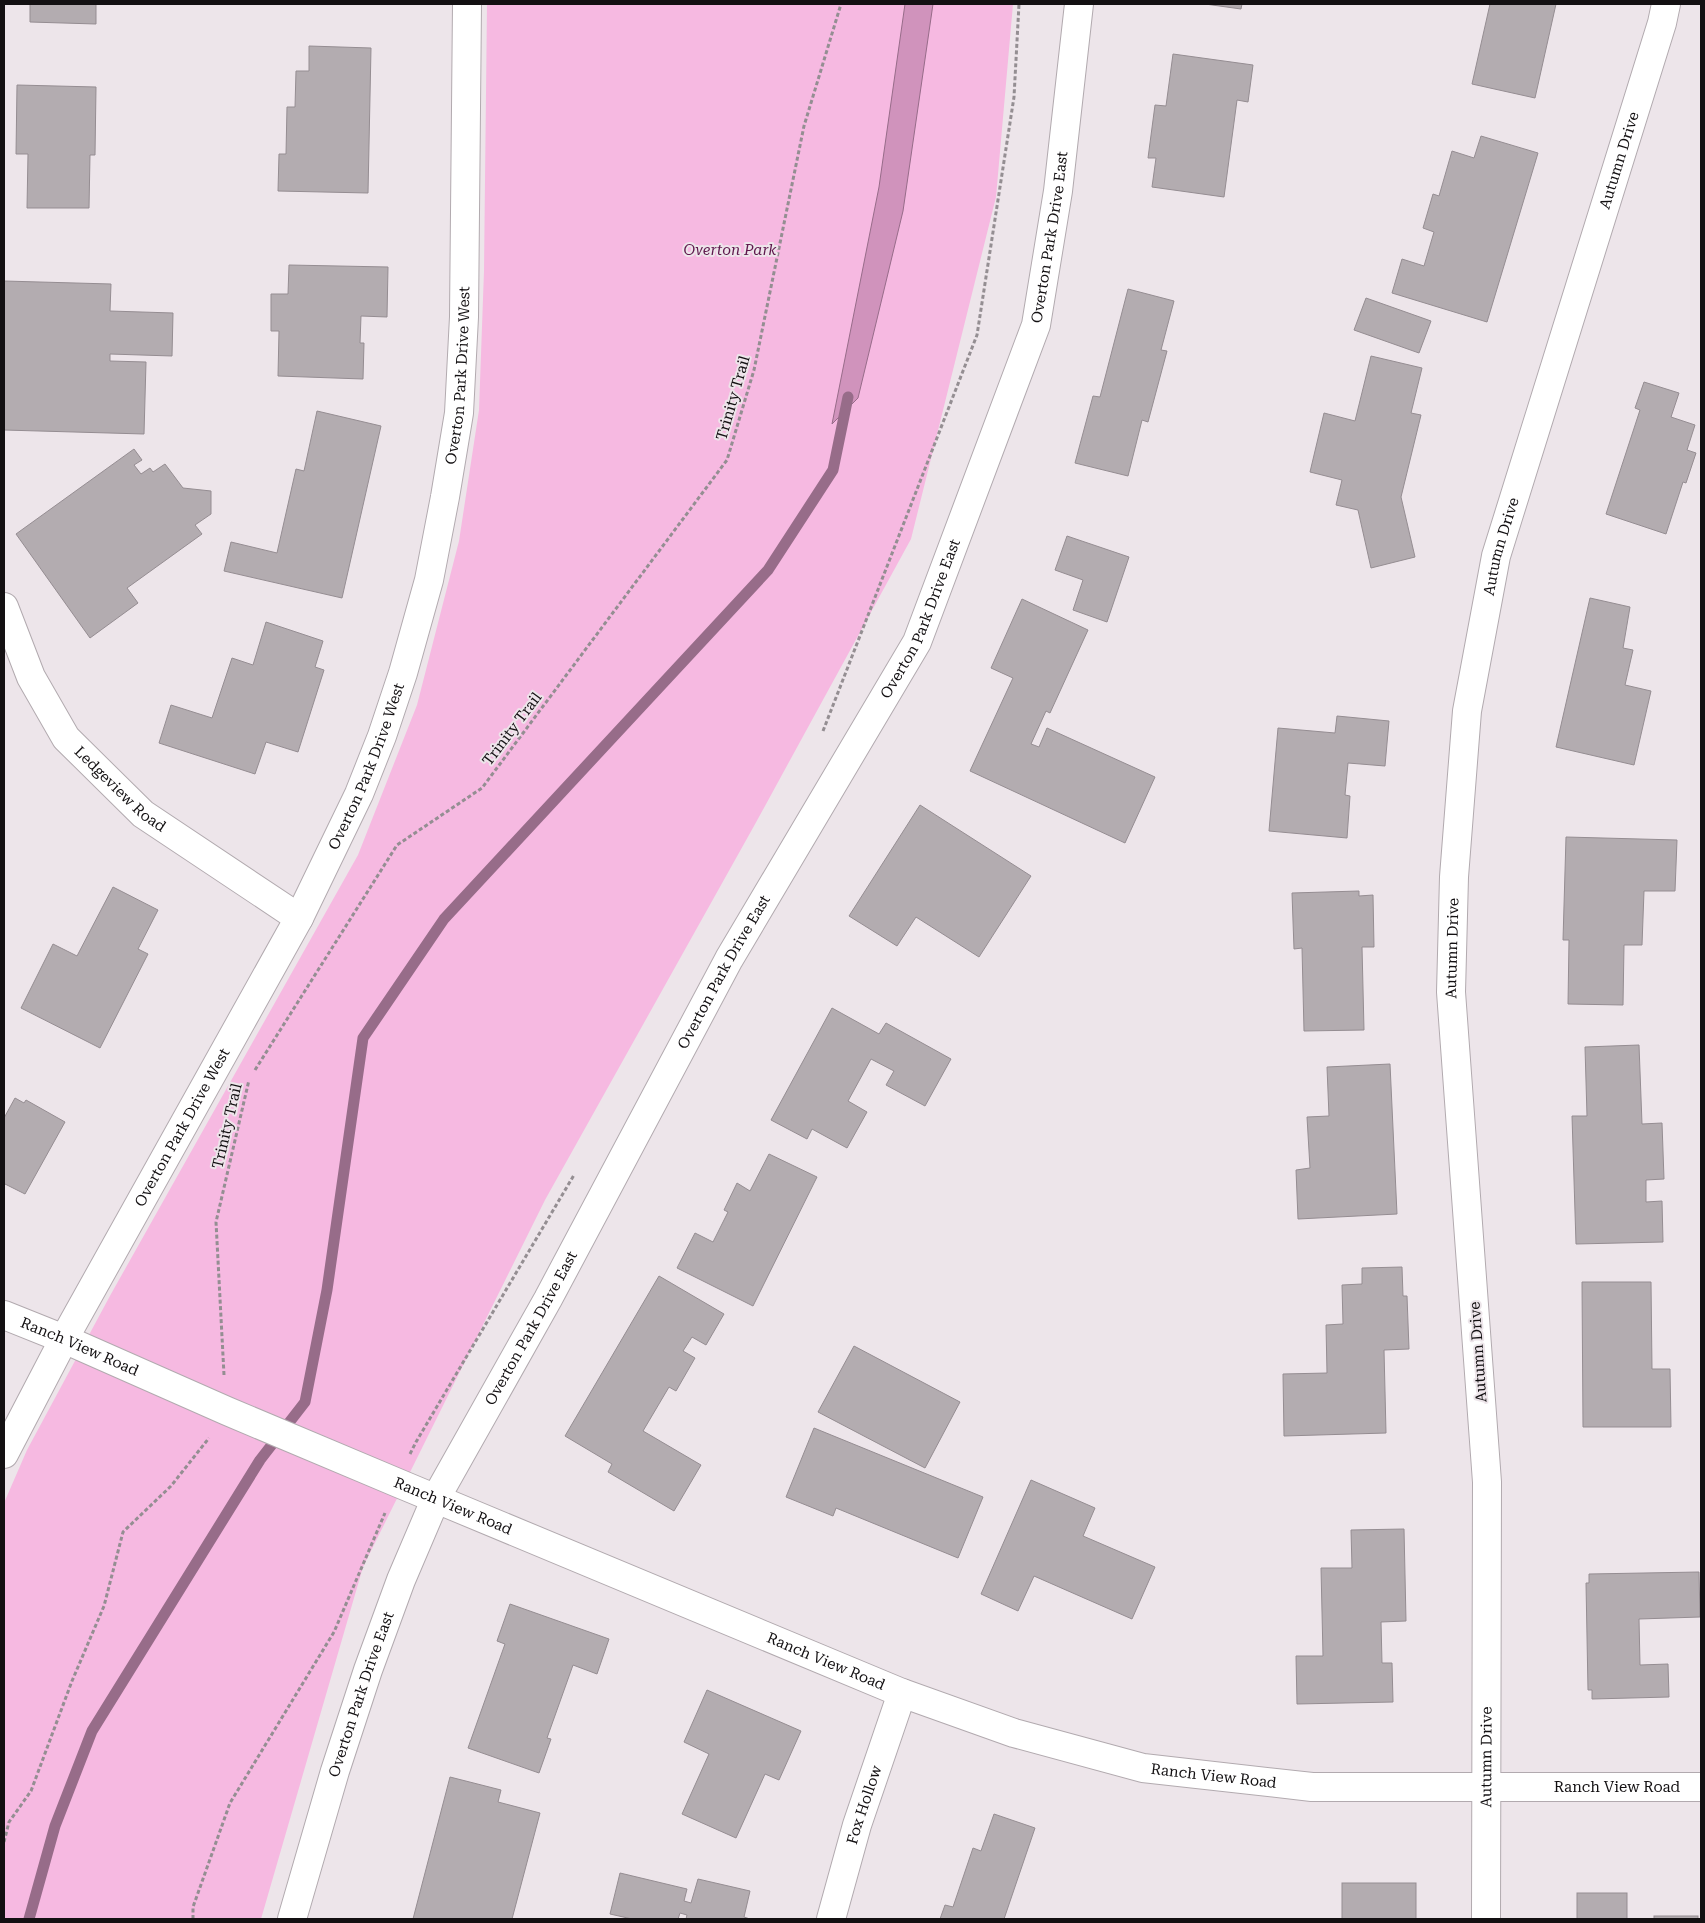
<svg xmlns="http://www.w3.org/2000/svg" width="1705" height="1923" viewBox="0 0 1705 1923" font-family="'Roboto Serif',serif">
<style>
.green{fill:#f6b9e1}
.water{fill:#d093bc;stroke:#976c89}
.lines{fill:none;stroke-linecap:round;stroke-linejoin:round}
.stream{stroke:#976c89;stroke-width:11}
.building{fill:#b3acb0;stroke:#958d92}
.minor-casing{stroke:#b2aaaf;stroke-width:30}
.path{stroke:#948e92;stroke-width:3;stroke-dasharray:4 2.5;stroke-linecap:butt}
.minor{stroke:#fff;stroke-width:28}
.labels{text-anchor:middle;stroke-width:4;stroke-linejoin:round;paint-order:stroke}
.street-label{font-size:15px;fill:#131012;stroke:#ede5ea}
.park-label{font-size:15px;font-style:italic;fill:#5f184d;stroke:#ede5ea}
</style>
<rect width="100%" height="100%" fill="#ede5ea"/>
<path class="green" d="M487,4H1013L996,197L911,539L754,826L545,1200L363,1567L261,1919H4V1503L27,1450L111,1294L358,855L417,705L459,541L479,410L484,271Z"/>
<path class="water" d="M905,4H933L903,211L858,398L832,424L879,187Z"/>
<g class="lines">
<path class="stream" d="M29,1919L55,1826L92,1731L260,1460L305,1402L327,1290L363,1038L444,919L768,570L833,470L848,397"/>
</g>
<g class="building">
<path d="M30,4H96V24L30,22Z"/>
<path d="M1205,4H1242L1241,9Z"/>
<path d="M1490,4H1556L1535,98L1472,84Z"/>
<path d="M309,46L371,48L368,193L278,191L279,154H286L287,107H295L296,71H309Z"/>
<path d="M1173,54L1253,65L1248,102L1237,100L1224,197L1152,187L1156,158H1148L1155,105L1166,106Z"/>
<path d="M17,85L96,87L95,155H90L89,208H27L28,154H16Z"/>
<path d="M1481,136L1538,153L1487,322L1392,293L1402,259L1424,266L1434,232L1423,228L1433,194L1439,196L1452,151L1474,158Z"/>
<path d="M289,265L388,267L387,317L361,316L360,343H364L363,379L278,376L279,331H271V294H288Z"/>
<path d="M4,281L111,284L110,311L173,313L172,356L110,354V361L146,362L144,434L4,430Z"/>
<path d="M1128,289L1174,301L1161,350L1167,351L1148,422L1142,420L1128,476L1075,463L1093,396L1100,397Z"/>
<path d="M1366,298L1431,321L1419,353L1354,330Z"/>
<path d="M1371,356L1422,368L1411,413L1421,415L1401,497L1415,557L1371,568L1358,510L1336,505L1342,480L1310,472L1324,413L1355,421Z"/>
<path d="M1644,382L1679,393L1671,417L1695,425L1687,450L1696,453L1686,483L1683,482L1666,534L1606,514L1640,410L1635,408Z"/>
<path d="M317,411L381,426L342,598L224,571L231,542L277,553L296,469L304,471Z"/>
<path d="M134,449L142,460L134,465L141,474L150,468L153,472L165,464L183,488L211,491V514L195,525L202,534L127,588L138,603L90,638L16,534Z"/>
<path d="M1067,536L1129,557L1107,622L1073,610L1083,580L1055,570Z"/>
<path d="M1590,598L1630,607L1623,648L1633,650L1625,685L1651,691L1634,765L1556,747Z"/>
<path d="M1022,599L1088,630L1050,713L1046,711L1031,744L1039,747L1047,728L1155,777L1125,843L970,771L1013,678L991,668Z"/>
<path d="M266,622L323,641L315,667L324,670L298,752L266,742L255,774L159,743L171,705L212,718L232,658L253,665Z"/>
<path d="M1337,716L1389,721L1385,766L1348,763L1345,795L1350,796L1347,838L1269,831L1278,728L1335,733Z"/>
<path d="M920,805L1031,876L979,957L916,917L897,946L849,916Z"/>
<path d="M1566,837L1677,840L1675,891H1644L1642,945H1624L1623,1005L1568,1004L1569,940H1563Z"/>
<path d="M113,887L158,910L138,949L148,954L100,1048L21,1008L53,944L77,956Z"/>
<path d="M1359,891V896L1373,895L1374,947H1362L1364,1030L1304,1031L1302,948L1294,949L1292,893Z"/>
<path d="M832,1008L879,1034L886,1023L951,1059L925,1106L886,1085L894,1071L871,1059L848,1101L867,1112L847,1148L812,1129L807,1139L771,1120Z"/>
<path d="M1639,1045L1642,1124L1662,1123L1664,1179L1646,1180V1202L1662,1201L1663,1242L1576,1244L1572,1116H1587L1585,1047Z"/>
<path d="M1390,1064L1397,1214L1298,1219L1296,1170L1310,1168L1307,1117L1329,1116L1327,1067Z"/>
<path d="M15,1098L24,1103L26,1100L65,1122L25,1194L5,1184L4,1187V1118Z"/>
<path d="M769,1154L817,1177L753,1306L677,1268L695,1233L713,1242L728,1212L724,1210L737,1183L750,1191Z"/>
<path d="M1402,1267L1403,1296H1407L1409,1349L1384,1350L1386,1433L1284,1436L1283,1374L1327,1373L1326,1325L1343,1324L1342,1285L1362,1284V1268Z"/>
<path d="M659,1276L724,1314L706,1345L692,1337L683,1351L695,1358L676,1391L669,1387L643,1431L701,1465L674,1511L608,1472L612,1464L565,1436Z"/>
<path d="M1582,1282H1651L1652,1369H1670L1671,1427H1583Z"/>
<path d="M854,1346L960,1402L925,1468L818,1412Z"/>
<path d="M814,1428L983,1497L958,1558L836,1508L833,1516L786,1497Z"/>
<path d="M1031,1480L1095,1508L1083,1536L1155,1567L1132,1619L1034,1576L1018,1611L981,1594Z"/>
<path d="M1404,1529L1406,1621L1381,1622L1382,1663H1392L1393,1702L1297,1704L1296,1656H1323L1321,1568H1352L1351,1530Z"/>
<path d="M1699,1572L1700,1617L1639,1619L1640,1665L1668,1664L1669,1697L1592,1699V1690H1588L1586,1583H1589V1574Z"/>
<path d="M510,1604L609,1639L597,1674L573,1665L547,1738L551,1739L539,1773L468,1748L505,1644L497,1641Z"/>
<path d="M707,1690L801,1731L779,1780L765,1774L736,1838L682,1814L709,1754L684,1742Z"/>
<path d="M450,1777L501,1790L498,1802L540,1813L512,1919H413Z"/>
<path d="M994,1814L1035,1828L1004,1919H940L945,1905L953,1907L973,1848L981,1851Z"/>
<path d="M620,1873L687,1889L684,1901L691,1903L698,1879L750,1891L744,1917L750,1919H686L687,1915L680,1913L678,1919H632L610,1914Z"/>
<rect x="1342" y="1883" width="74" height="36"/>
<rect x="1577" y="1893" width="50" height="26"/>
<rect x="1654" y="1916" width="44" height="3"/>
</g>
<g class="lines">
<g class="minor-casing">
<g id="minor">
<path id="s1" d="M4,607L31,677L66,738L143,814L299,918"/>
<path id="s2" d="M4,1315L64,1339L227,1411L398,1483L902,1693L1014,1733L1143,1768L1312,1787H1701"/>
<path id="s3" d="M4,1454L64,1339L299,918L359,794L382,736L403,673L429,580L445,497L459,413L464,317L467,4"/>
<path id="s4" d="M292,1919L335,1771L368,1670L401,1580L436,1498L548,1299L729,959L917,642L1036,325L1058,191L1079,4"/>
<path id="s5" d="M831,1919L857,1825L902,1693"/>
<path id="s6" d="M1486,1919L1487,1482L1451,992L1454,877L1467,711L1496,556L1662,23L1666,4"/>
</g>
</g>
<g class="path">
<path d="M823,731L977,335L1014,97L1019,4"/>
<path d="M255,1070L397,845L482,788L727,460L754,370L804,126L841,4"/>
<path d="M224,1375L216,1222L249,1080"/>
<path d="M410,1454L416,1442L574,1175"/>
<path d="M4,1842L9,1822L31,1791L72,1681L104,1606L123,1532L171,1486L209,1438"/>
<path d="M193,1919V1907L230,1803L334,1632L385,1513"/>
</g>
<use href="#minor" class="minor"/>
</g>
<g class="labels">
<g class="street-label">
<text dy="5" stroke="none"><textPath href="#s6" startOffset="1782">Autumn Drive</textPath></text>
<text dy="5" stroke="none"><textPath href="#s4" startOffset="1855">Overton Park Drive East</textPath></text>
<text dy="5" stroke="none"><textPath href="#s3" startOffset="1182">Overton Park Drive West</textPath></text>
<text transform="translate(733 398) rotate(-74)" y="5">Trinity Trail</text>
<text dy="5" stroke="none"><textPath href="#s6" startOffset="1378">Autumn Drive</textPath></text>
<text dy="5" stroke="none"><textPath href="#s4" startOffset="1450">Overton Park Drive East</textPath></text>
<text transform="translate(512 729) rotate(-53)" y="5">Trinity Trail</text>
<text dy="5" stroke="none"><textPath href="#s3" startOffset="778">Overton Park Drive West</textPath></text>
<text dy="5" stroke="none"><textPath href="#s1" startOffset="220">Ledgeview Road</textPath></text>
<text dy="5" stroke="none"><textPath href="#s6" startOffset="972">Autumn Drive</textPath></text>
<text dy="5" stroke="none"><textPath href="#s4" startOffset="1045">Overton Park Drive East</textPath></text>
<text transform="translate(227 1126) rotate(-77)" y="5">Trinity Trail</text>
<text dy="5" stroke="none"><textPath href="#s3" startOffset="372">Overton Park Drive West</textPath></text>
<text dy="5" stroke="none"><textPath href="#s4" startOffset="640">Overton Park Drive East</textPath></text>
<text dy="5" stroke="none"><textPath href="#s2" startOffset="82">Ranch View Road</textPath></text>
<text transform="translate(1478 1352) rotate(-94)" y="5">Autumn Drive</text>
<text dy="5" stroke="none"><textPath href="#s2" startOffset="488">Ranch View Road</textPath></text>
<text dy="5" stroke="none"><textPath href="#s2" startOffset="892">Ranch View Road</textPath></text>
<text dy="5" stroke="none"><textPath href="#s4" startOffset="235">Overton Park Drive East</textPath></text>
<text dy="5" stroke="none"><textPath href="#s6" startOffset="162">Autumn Drive</textPath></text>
<text dy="5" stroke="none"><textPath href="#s2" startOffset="1298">Ranch View Road</textPath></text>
<text dy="5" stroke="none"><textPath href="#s2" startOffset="1702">Ranch View Road</textPath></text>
<text dy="5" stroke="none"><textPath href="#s5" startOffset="119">Fox Hollow</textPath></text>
</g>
<g class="park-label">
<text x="730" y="255">Overton Park</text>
</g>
</g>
<rect width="1705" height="1923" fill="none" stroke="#131012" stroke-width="10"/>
</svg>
